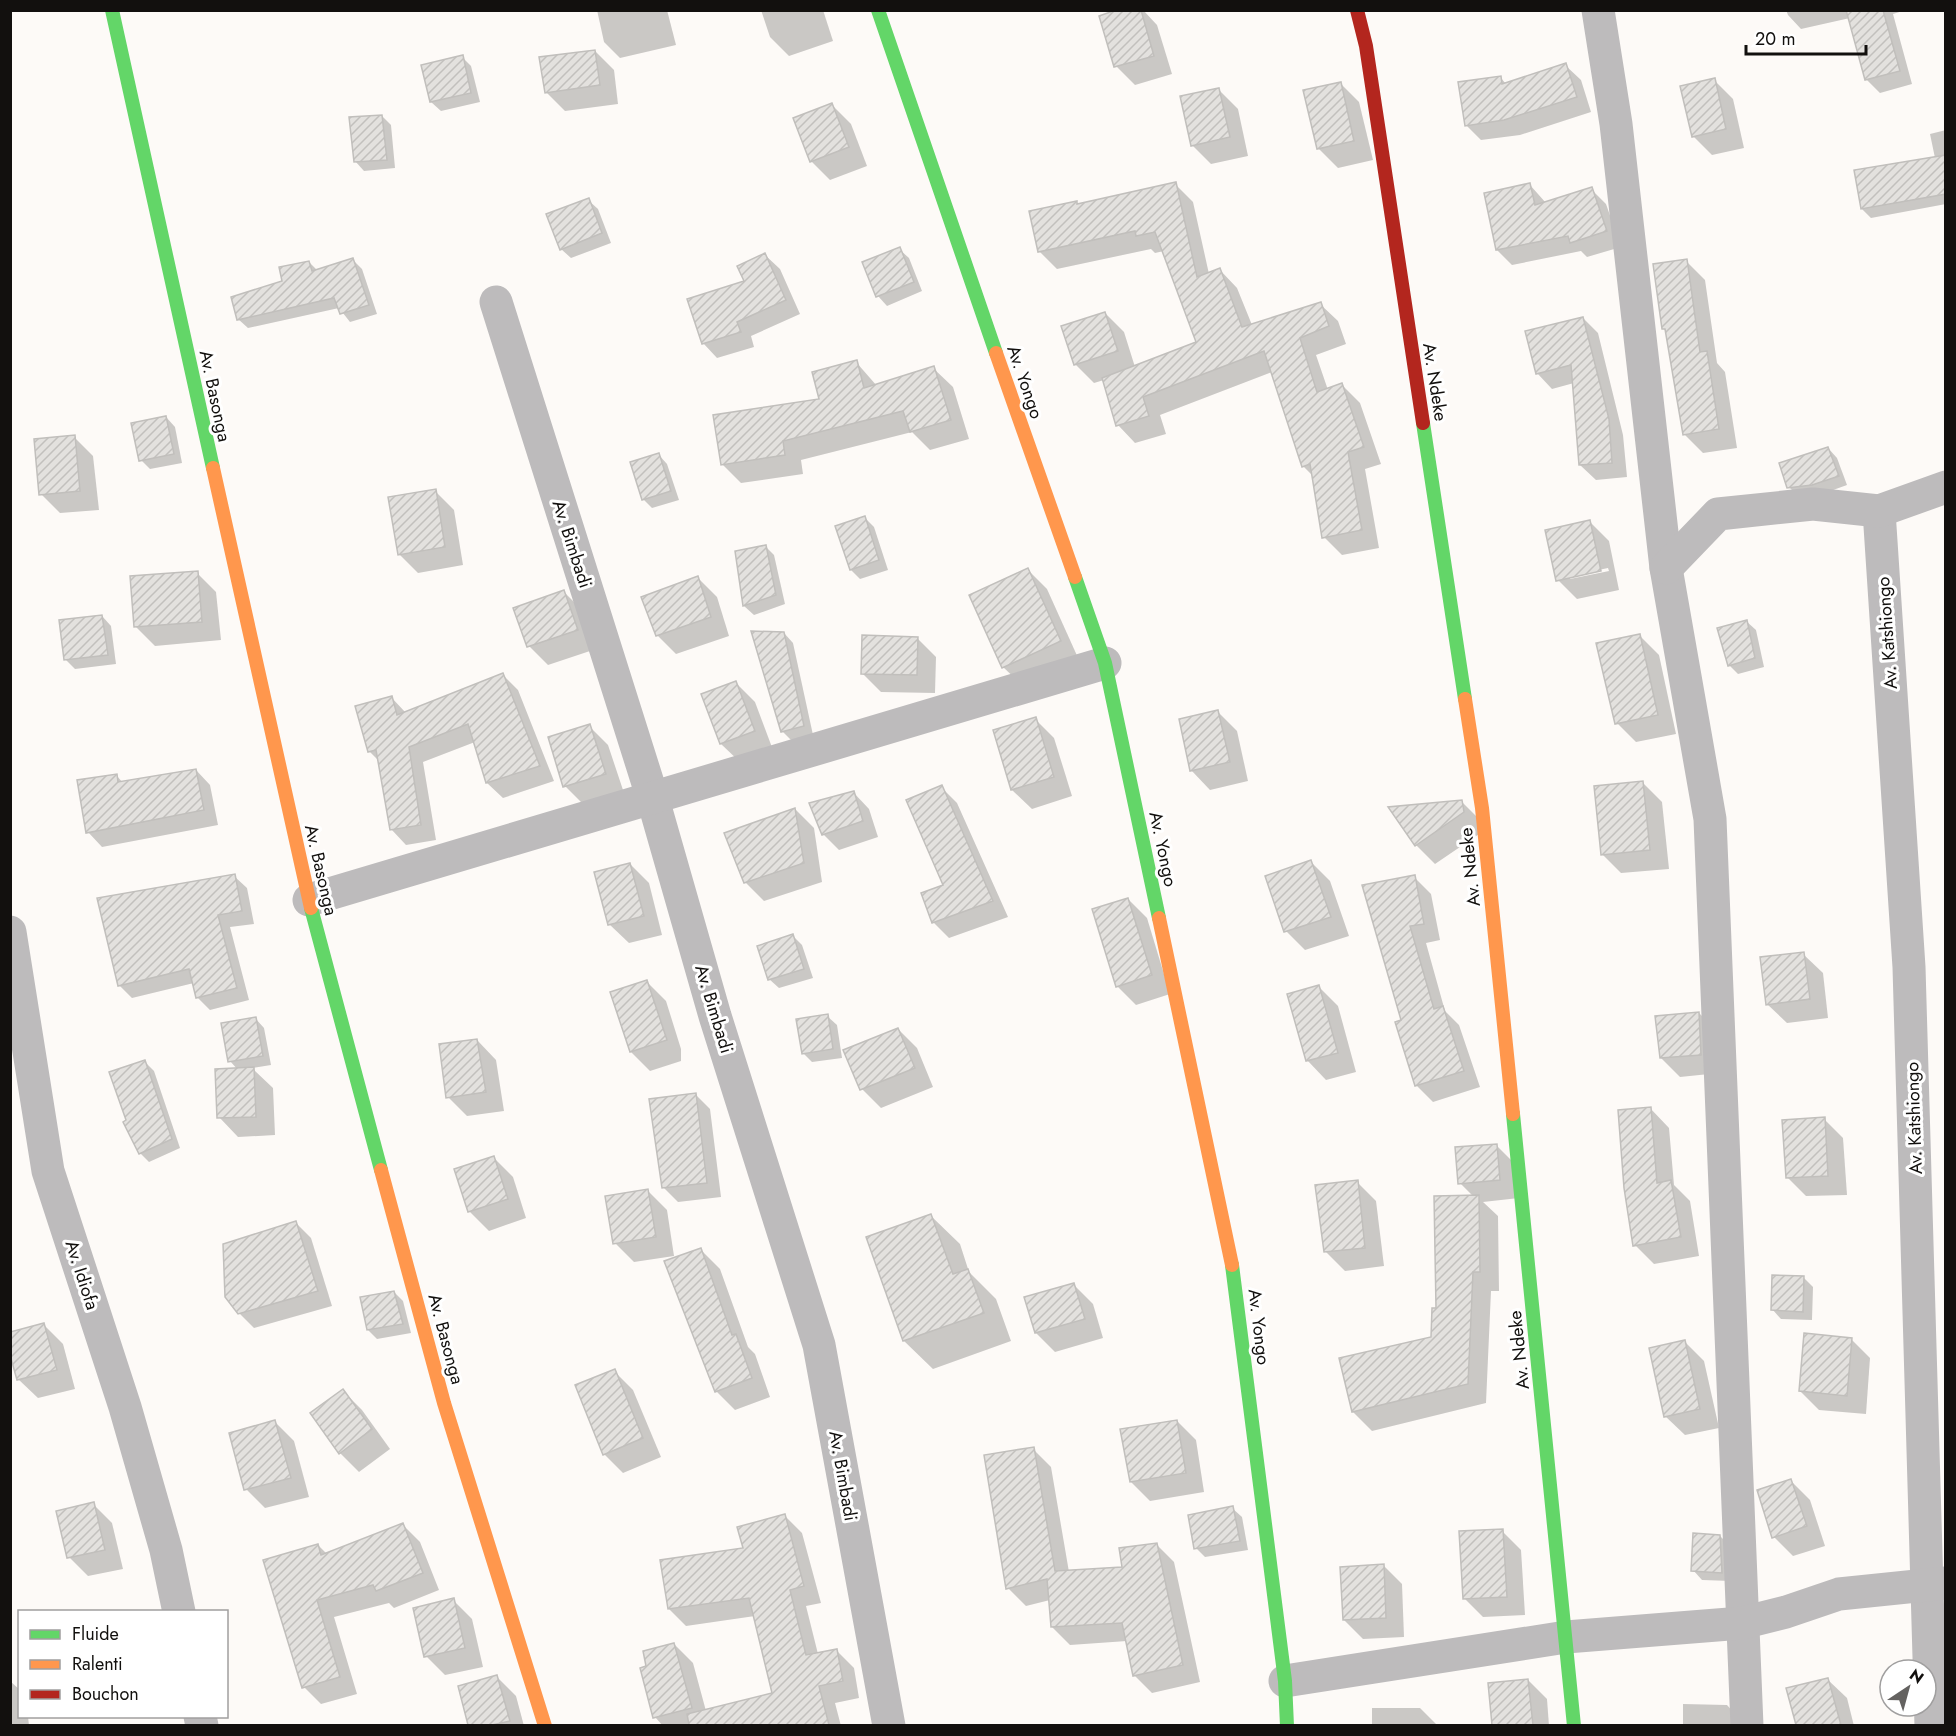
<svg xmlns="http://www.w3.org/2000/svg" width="1956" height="1736" viewBox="0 0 1956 1736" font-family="Jost,sans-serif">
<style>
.shadow{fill:#0003;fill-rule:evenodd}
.building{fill:url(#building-hatch);stroke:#c1bfbc;stroke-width:1.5}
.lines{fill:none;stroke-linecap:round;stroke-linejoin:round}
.street{stroke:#bdbbbc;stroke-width:33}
.fast{stroke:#63d668;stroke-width:14}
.slow{stroke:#ff974d;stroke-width:14}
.jam{stroke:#b3261e;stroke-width:14}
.labels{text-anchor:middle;stroke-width:6;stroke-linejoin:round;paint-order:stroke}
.street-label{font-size:18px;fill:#12100e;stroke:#fff}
</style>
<defs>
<pattern id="building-hatch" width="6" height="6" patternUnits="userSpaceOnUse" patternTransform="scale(1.5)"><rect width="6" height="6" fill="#e3e1de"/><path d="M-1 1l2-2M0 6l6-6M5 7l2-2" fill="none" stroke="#c2c0bd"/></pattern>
</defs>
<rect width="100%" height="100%" fill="#fdfaf7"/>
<g class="shadow">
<path d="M597,10H667L676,45L620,58L604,42Z"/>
<path d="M761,10H823L833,41L789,56L770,37Z"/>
<path d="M1122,10H1143L1157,25L1172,74L1135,85L1116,66Z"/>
<path d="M1786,10H1906L1893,14L1912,84L1880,93L1866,79L1850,18L1801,29L1788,15Z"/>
<path d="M595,51L614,70L618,104L565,111L546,92Z"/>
<path d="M462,57L471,66L480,102L441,111L431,102Z"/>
<path d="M1565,65L1581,80L1591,112L1520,135L1481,140L1466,125L1501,78L1506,84Z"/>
<path d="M1714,80L1733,99L1744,148L1712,155L1693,136Z"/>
<path d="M1340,83L1359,102L1373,160L1338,168L1319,149Z"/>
<path d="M1219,90L1238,109L1248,156L1211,164L1192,145Z"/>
<path d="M832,105L851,124L867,166L830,180L811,161Z"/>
<path d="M382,116L391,125L395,168L364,171L355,161Z"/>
<path d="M1946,130V204L1871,218L1862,209L1935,158L1930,134Z"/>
<path d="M1175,184L1193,202L1209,274L1220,270L1237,288L1252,325L1320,304L1338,321L1346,344L1316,355L1328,390L1342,385L1360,403L1381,464L1365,469L1379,548L1342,555L1324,537L1313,476L1303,466L1272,372L1160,415L1166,434L1135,443L1118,425L1104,380L1094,383L1075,364L1105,313L1124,332L1135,367L1198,343L1164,251L1155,253L1151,249L1057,269L1039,251L1076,203L1078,205Z"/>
<path d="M1530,185L1546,203L1591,189L1606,204L1621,247L1587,257L1581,251L1512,265L1497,250Z"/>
<path d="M588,200L598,209L611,243L571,258L561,249Z"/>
<path d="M899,249L909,258L922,291L887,306L878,296L864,263Z"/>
<path d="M765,255L780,269L800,314L751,336L754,347L717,358L703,343Z"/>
<path d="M353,260L362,269L377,314L350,322L339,308L248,328L238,319L309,262L318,271Z"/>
<path d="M1686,261L1705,280L1717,363L1725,372L1737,448L1703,453L1684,434L1667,332L1664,329Z"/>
<path d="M1583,318L1598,333L1623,435L1627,477L1596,480L1580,465L1574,383L1552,389L1537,373Z"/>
<path d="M856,362L877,386L933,368L953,387L969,439L930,450L912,432L801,460L803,474L741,483L722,464L821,400Z"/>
<path d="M166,417L175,427L182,463L150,469L141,460Z"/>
<path d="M74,437L93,456L99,510L60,513L41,494Z"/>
<path d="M1828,448L1837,458L1847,485L1822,494L1798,496L1789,487Z"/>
<path d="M658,454L667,464L679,500L652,508L643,499Z"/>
<path d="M435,491L454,510L463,565L418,573L399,554Z"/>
<path d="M865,518L874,527L888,570L860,579L851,570Z"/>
<path d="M1590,522L1609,541L1619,590L1577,599L1558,580ZM1608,568L1609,571L1570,579V576Z"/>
<path d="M765,546L774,555L785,604L754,615L744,606L736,552Z"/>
<path d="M1028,570L1047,589L1079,660L1023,686L1003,667Z"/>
<path d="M197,573L216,592L221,640L155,646L136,627Z"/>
<path d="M698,578L717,597L729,636L676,654L657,635Z"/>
<path d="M564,592L583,611L596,649L548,665L529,646Z"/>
<path d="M102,616L111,626L116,664L75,669L66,660Z"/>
<path d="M1746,621L1756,630L1764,667L1738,674L1729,665Z"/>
<path d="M784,633L793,643L813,735L791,740L782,731Z"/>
<path d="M1640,636L1659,655L1676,734L1636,742L1617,723Z"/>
<path d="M917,638L936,657L935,693L881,692L862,673Z"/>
<path d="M503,675L518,690L554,781L503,798L487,783L475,742L423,762L436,840L406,845L391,829L379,761L369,751L391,697L406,713Z"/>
<path d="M736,683L755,702L773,750L741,763L721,744L703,695Z"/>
<path d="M1218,712L1237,731L1248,781L1210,790L1191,770Z"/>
<path d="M1035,719L1054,738L1072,796L1032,809L1012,790L994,731Z"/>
<path d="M589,726L608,745L624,793L584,805L565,786Z"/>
<path d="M196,770L210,785L218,825L102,847L88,832L117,776L123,783Z"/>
<path d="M1643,783L1662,802L1669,869L1621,873L1602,854Z"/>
<path d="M941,787L957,803L1008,917L949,938L933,922L945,886Z"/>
<path d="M853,792L869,809L878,837L839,850L823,834Z"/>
<path d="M1461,801L1480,820L1482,832L1435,864L1416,845Z"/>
<path d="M795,809L814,828L822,882L764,901L745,882Z"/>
<path d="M1311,862L1330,881L1349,936L1305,950L1286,931Z"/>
<path d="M630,864L649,883L662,935L629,943L609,924Z"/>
<path d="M234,876L247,888L254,924L230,927L249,1000L210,1010L197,997L194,983L132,998L119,985Z"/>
<path d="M1414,877L1431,894L1440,940L1426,943L1445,1011L1459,1025L1480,1087L1433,1102L1417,1086L1396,1023L1403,1021L1364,886Z"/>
<path d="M1128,899L1147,918L1170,994L1136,1005L1117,986Z"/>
<path d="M793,936L802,945L813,978L779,988L769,979Z"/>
<path d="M1803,954L1823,973L1828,1018L1787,1023L1767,1004Z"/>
<path d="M647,982L666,1001L681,1049V1061L650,1071L631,1052Z"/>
<path d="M1319,987L1338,1006L1356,1072L1326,1080L1307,1060Z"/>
<path d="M1699,1013L1718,1032L1719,1073L1680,1077L1661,1058Z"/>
<path d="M827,1016L837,1025L842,1058L812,1062L803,1053Z"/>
<path d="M255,1018L264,1028L271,1065L252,1068L273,1088L275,1135L238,1137L219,1117L238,1070L230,1061Z"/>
<path d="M898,1029L917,1048L933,1087L881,1108L862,1089Z"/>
<path d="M477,1040L496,1060L504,1111L467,1116L448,1097Z"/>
<path d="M145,1062L154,1071L180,1148L149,1162L140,1153Z"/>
<path d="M696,1095L710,1109L721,1197L678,1202L663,1187Z"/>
<path d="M1650,1108L1669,1128L1674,1185L1690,1201L1699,1256L1654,1264L1635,1245Z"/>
<path d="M1824,1119L1843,1138L1847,1195L1806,1196L1787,1177Z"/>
<path d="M1496,1145L1515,1164L1519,1198L1483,1202L1498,1216L1499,1291H1491L1486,1403L1372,1431L1353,1412L1340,1359L1433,1338L1438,1310L1474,1197L1460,1183Z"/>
<path d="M494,1158L513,1177L526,1218L489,1231L470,1212L456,1170Z"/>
<path d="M1357,1182L1376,1201L1384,1266L1345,1271L1326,1252Z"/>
<path d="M648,1191L667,1210L674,1256L634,1262L615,1243Z"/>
<path d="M931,1216L960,1244L969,1272L996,1299L1011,1341L933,1369L904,1341L868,1238Z"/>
<path d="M296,1223L311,1238L332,1306L254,1328L239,1313Z"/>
<path d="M701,1250L720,1269L748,1347L755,1354L770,1397L735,1410L716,1391L666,1262Z"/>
<path d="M1804,1278L1813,1287L1812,1320L1781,1319L1772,1309Z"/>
<path d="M1073,1284L1093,1304L1103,1338L1055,1352L1036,1333Z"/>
<path d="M394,1292L403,1301L411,1333L377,1339L368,1330Z"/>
<path d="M44,1325L63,1344L75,1389L38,1398L18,1379Z"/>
<path d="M1851,1339L1870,1358L1866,1414L1819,1410L1800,1391Z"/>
<path d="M1685,1342L1704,1361L1719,1428L1685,1435L1665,1416Z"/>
<path d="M614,1371L633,1390L661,1457L623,1473L604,1454Z"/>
<path d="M343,1391L362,1410L390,1449L359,1472L340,1453Z"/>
<path d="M1177,1421L1196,1440L1204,1492L1150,1501L1131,1482Z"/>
<path d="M275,1422L294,1441L309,1497L265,1508L246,1489Z"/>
<path d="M1033,1449L1051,1467L1069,1572L1123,1569L1156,1544L1174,1562L1200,1682L1152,1693L1134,1675L1127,1641L1070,1645L1052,1627L1050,1600L1026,1606L1008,1588Z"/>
<path d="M1791,1481L1810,1500L1825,1546L1793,1556L1774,1537Z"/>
<path d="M93,1504L112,1523L123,1569L88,1576L69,1557Z"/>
<path d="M1232,1508L1242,1517L1248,1550L1205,1557L1196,1548Z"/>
<path d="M785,1516L802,1533L821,1603L806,1606L818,1654L837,1651L854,1668L859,1698L835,1703L841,1726H663L655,1717L648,1667L674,1644L693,1663L706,1711L773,1694L755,1616L686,1626L669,1609Z"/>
<path d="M403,1525L420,1542L439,1590L394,1608L389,1603L334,1617L357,1694L321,1704L304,1687L318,1545L327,1554Z"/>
<path d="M1502,1531L1521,1550L1525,1615L1483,1617L1464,1598Z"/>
<path d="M1720,1536L1729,1545L1731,1581L1702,1580L1693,1570Z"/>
<path d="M1383,1565L1402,1584L1404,1637L1363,1639L1344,1620Z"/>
<path d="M453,1600L472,1619L483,1667L445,1675L426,1656Z"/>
<path d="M497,1677L516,1696L524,1726H470L459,1687Z"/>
<path d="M1827,1679L1847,1698L1854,1726H1797L1788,1689Z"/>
<path d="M1528,1680L1547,1699L1549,1726H1494L1490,1684Z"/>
<path d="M10,1681L20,1690V1716H28L29,1726H10Z"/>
<path d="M1683,1704L1727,1705L1746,1726H1683Z"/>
<path d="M1372,1708H1420L1438,1726H1372Z"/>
</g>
<g class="building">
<path d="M1116,10H1141L1154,56L1114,67L1099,16Z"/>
<path d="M1846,10H1883L1900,71L1865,80Z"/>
<path d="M595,50L600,85L545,93L539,57Z"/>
<path d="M463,55L471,93L430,102L421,65Z"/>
<path d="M1566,63L1577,97L1504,120L1465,126L1458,82L1501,76L1502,84Z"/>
<path d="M1715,78L1726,129L1692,137L1680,86Z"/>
<path d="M1341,82L1354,141L1317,149L1303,90Z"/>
<path d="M1219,88L1230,137L1191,146L1180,96Z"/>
<path d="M832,103L849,147L810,162L793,118Z"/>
<path d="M382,115L387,160L354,162L349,117Z"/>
<path d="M1946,155V194L1861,209L1854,170Z"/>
<path d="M1176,182L1197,277L1220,268L1242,327L1321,302L1329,326L1300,338L1317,392L1342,383L1364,447L1348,452L1362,530L1322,538L1310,464L1302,467L1264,351L1143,397L1149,416L1116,426L1102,378L1196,342L1155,232L1136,236L1135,231L1038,252L1029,211L1077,201V204Z"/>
<path d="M1530,183L1535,205L1592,187L1607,231L1570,243L1568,236L1496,250L1484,193Z"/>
<path d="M589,198L602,233L560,250L546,214Z"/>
<path d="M900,247L914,282L876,297L862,262Z"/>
<path d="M765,253L786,300L737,322L741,332L702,344L687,299L744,281L737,266Z"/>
<path d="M353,258L369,305L340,314L334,298L237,320L231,297L282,281L279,267L309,261L312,271Z"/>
<path d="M1687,259L1700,352L1707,351L1719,429L1683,435L1665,329H1662L1653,264Z"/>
<path d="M1105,312L1118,351L1074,365L1061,326Z"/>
<path d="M1583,317L1609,419L1612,463L1579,465L1571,365L1536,374L1525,331Z"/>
<path d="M857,360L864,388L934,366L951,420L910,432L903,411L783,441L785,455L721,465L713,415L819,399L812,372Z"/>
<path d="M166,416L174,454L139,461L131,423Z"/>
<path d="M75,435L80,491L39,495L34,439Z"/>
<path d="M1828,447L1839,476L1812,485L1787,488L1779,463Z"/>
<path d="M659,453L671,491L642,500L630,462Z"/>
<path d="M436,489L445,547L398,555L388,497Z"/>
<path d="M865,516L879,560L850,570L835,526Z"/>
<path d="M1590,520L1601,571L1556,581L1545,530Z"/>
<path d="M766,545L776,595L743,606L735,551Z"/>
<path d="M1028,568L1061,641L1002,668L969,595Z"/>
<path d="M198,571L202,622L134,627L130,576Z"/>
<path d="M698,576L711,617L656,636L641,597Z"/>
<path d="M564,590L578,630L527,647L513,608Z"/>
<path d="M102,615L108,655L64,660L59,620Z"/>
<path d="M1747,620L1755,658L1728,666L1717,628Z"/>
<path d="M751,631L784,632L804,726L781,732Z"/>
<path d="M1640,634L1658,715L1615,724L1596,643Z"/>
<path d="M862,635L918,637L917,675L861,674Z"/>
<path d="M503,673L540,766L486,783L468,724L409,747L421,825L390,830L376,750L368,752L355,706L392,696L397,715Z"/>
<path d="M736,681L755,731L720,744L701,694Z"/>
<path d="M1218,710L1230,762L1190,771L1179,719Z"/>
<path d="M1036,717L1054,777L1011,790L993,730Z"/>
<path d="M590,724L606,774L563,787L548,737Z"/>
<path d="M196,769L204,810L86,833L77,780L117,774L118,782Z"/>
<path d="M1643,781L1650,850L1601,855L1594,786Z"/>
<path d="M942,785L993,901L932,923L921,893L943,885L906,800Z"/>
<path d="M854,791L863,821L822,835L809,803Z"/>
<path d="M1462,800L1464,812L1415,846L1388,807Z"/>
<path d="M795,808L804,863L744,883L724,833Z"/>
<path d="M1311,860L1331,917L1284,932L1265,876Z"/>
<path d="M630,863L644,916L608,925L594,872Z"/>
<path d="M235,874L242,911L218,915L237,988L196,998L189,969L118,986L97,898Z"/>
<path d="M1415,875L1424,924L1410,926L1434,1009L1443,1006L1464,1071L1415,1086L1395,1022L1401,1020L1362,885Z"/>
<path d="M1128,898L1152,975L1116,987L1092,909Z"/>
<path d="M793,934L804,969L768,980L757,946Z"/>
<path d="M1804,952L1810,999L1766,1005L1760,957Z"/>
<path d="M647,980L667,1040L630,1052L610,992Z"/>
<path d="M1319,985L1338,1053L1306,1061L1287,994Z"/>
<path d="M1699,1012L1701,1055L1660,1058L1655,1016Z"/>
<path d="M828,1014L833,1049L802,1054L796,1019Z"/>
<path d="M256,1017L263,1056L228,1062L221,1023Z"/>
<path d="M898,1028L915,1068L860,1090L843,1050Z"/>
<path d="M477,1039L486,1092L446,1098L439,1044Z"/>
<path d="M145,1060L172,1139L139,1154L123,1122L126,1120L109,1072Z"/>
<path d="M254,1067L256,1117L217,1118L215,1069Z"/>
<path d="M696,1093L707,1183L662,1188L649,1099Z"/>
<path d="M1651,1107L1657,1183L1671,1180L1681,1237L1633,1246L1624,1188L1618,1110Z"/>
<path d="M1825,1117L1828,1176L1786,1178L1782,1120Z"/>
<path d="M1497,1144L1500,1180L1458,1184L1455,1147Z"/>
<path d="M494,1156L508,1199L468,1212L454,1169Z"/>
<path d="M1358,1180L1365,1248L1324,1252L1315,1185Z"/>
<path d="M648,1189L656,1237L613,1244L605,1196Z"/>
<path d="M1479,1195L1480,1272H1473L1468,1384L1352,1412L1339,1358L1431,1337L1432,1308H1436L1434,1196Z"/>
<path d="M931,1214L953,1274L968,1269L984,1313L903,1341L866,1237Z"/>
<path d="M296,1221L318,1291L238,1314L225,1297L223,1244Z"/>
<path d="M701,1248L732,1335L736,1334L752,1378L715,1392L664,1261Z"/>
<path d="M1772,1275L1804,1276L1803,1312L1771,1310Z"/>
<path d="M1074,1283L1085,1319L1035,1333L1024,1297Z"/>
<path d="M394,1291L403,1324L367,1330L360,1297Z"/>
<path d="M44,1323L57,1370L17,1380L10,1355V1332Z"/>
<path d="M1804,1333L1852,1338L1847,1396L1799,1391Z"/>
<path d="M1685,1340L1700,1409L1664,1417L1649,1348Z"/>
<path d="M615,1369L643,1438L603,1455L575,1385Z"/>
<path d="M343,1389L372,1429L339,1454L310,1413Z"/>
<path d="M275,1420L291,1478L244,1490L229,1433Z"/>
<path d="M1177,1420L1186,1473L1130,1482L1120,1429Z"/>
<path d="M1034,1447L1055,1571L1122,1567L1119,1548L1157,1543L1183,1665L1133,1676L1122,1623L1051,1627L1047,1579L1006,1589L984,1455Z"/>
<path d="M1791,1479L1807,1526L1772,1538L1757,1490Z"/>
<path d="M94,1502L105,1550L67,1558L56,1511Z"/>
<path d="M1233,1506L1240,1541L1194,1549L1188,1515Z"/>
<path d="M785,1514L804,1586L790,1590L806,1655L837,1649L843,1681L819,1686L829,1725H689L687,1714L772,1693L749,1598L668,1609L660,1560L743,1548L737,1527Z"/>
<path d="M403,1523L423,1573L376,1591L373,1585L317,1600L340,1677L302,1688L263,1560L318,1544L321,1555Z"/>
<path d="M1503,1529L1507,1597L1463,1599L1459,1531Z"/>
<path d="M1693,1533L1720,1535L1722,1573L1691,1571Z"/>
<path d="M1384,1564L1386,1618L1343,1620L1340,1567Z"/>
<path d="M454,1598L465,1648L424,1657L413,1608Z"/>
<path d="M674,1643L692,1708L653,1718L640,1668L646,1666L643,1651Z"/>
<path d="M497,1675L510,1721L492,1725H468L458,1686Z"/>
<path d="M1828,1678L1841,1725H1796L1786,1688Z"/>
<path d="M1528,1679L1533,1725H1492L1488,1683Z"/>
</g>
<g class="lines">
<g class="street">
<path d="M1598,10L1616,124L1666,568L1710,819L1747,1726"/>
<path d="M496,302L652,796L715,1016L819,1345L889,1726"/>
<path d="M1879,511L1909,967L1931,1726"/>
<path d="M1666,568L1718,514L1813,504L1879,511L1946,487"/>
<path d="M309,900L1105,663"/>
<path d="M10,932L48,1171L125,1407L166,1550L179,1612"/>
<path d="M1285,1681L1566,1637L1742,1623L1786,1612L1839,1594L1946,1583"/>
<path d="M200,1716L202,1726"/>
</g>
<g class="fast">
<path d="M112,10L213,468"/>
<path d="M878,10L996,353"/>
<path d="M1423,423L1465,699"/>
<path d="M1075,577L1105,663L1159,918"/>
<path d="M311,908L381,1170"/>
<path d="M1513,1114L1574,1726"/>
<path d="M1232,1265L1285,1681L1287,1726"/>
</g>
<g class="slow">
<path d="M996,353L1075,577"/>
<path d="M213,468L311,908"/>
<path d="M1465,699L1482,808L1513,1114"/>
<path d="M1159,918L1232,1265"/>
<path d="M381,1170L444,1403L545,1726"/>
</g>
<path class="jam" d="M1357,10L1366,46L1423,423"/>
</g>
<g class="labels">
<g class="street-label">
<text transform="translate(1025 382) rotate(71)" y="6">Av. Yongo</text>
<text transform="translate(1435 382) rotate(81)" y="6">Av. Ndeke</text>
<text transform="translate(215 396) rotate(78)" y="6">Av. Basonga</text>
<text transform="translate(572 544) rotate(72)" y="6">Av. Bimbadi</text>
<text transform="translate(1887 633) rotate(-94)" y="6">Av. Katshiongo</text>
<text transform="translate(1163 849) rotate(78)" y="6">Av. Yongo</text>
<text transform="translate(1470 867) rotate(-96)" y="6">Av. Ndeke</text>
<text transform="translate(321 870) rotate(77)" y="6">Av. Basonga</text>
<text transform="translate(714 1009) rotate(73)" y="6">Av. Bimbadi</text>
<text transform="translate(1914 1118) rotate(-92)" y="6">Av. Katshiongo</text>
<text transform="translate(82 1275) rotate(72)" y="6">Av. Idiofa</text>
<text transform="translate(1259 1327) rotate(83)" y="6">Av. Yongo</text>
<text transform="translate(446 1339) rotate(75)" y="6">Av. Basonga</text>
<text transform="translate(1519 1350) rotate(-96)" y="6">Av. Ndeke</text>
<text transform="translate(843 1476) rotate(80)" y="6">Av. Bimbadi</text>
</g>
</g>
<rect width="1956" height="1736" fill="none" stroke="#12100e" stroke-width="24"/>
<rect x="18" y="1610" width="210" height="108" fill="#ffffff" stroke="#a09f9f" stroke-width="1.5"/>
<rect x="30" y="1630" width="30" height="9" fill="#63d668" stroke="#a09f9f" stroke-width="1.5"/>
<text x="72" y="1640" font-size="18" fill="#12100e">Fluide</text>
<rect x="30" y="1660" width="30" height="9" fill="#ff974d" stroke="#a09f9f" stroke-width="1.5"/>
<text x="72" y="1670" font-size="18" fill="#12100e">Ralenti</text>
<rect x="30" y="1690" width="30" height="9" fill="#b3261e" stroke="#a09f9f" stroke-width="1.5"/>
<text x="72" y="1700" font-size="18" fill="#12100e">Bouchon</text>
<g transform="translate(1908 1688) rotate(36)"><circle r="28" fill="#ffffff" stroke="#a09f9f" stroke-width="1.5"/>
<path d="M0-4.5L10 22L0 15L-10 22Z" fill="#646260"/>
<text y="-9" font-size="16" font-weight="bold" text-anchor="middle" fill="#12100e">N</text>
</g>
<path d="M1746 45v9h120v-9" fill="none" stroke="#12100e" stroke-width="3"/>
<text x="1755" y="45" font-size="18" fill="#12100e" stroke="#ffffff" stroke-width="4.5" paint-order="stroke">20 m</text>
</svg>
